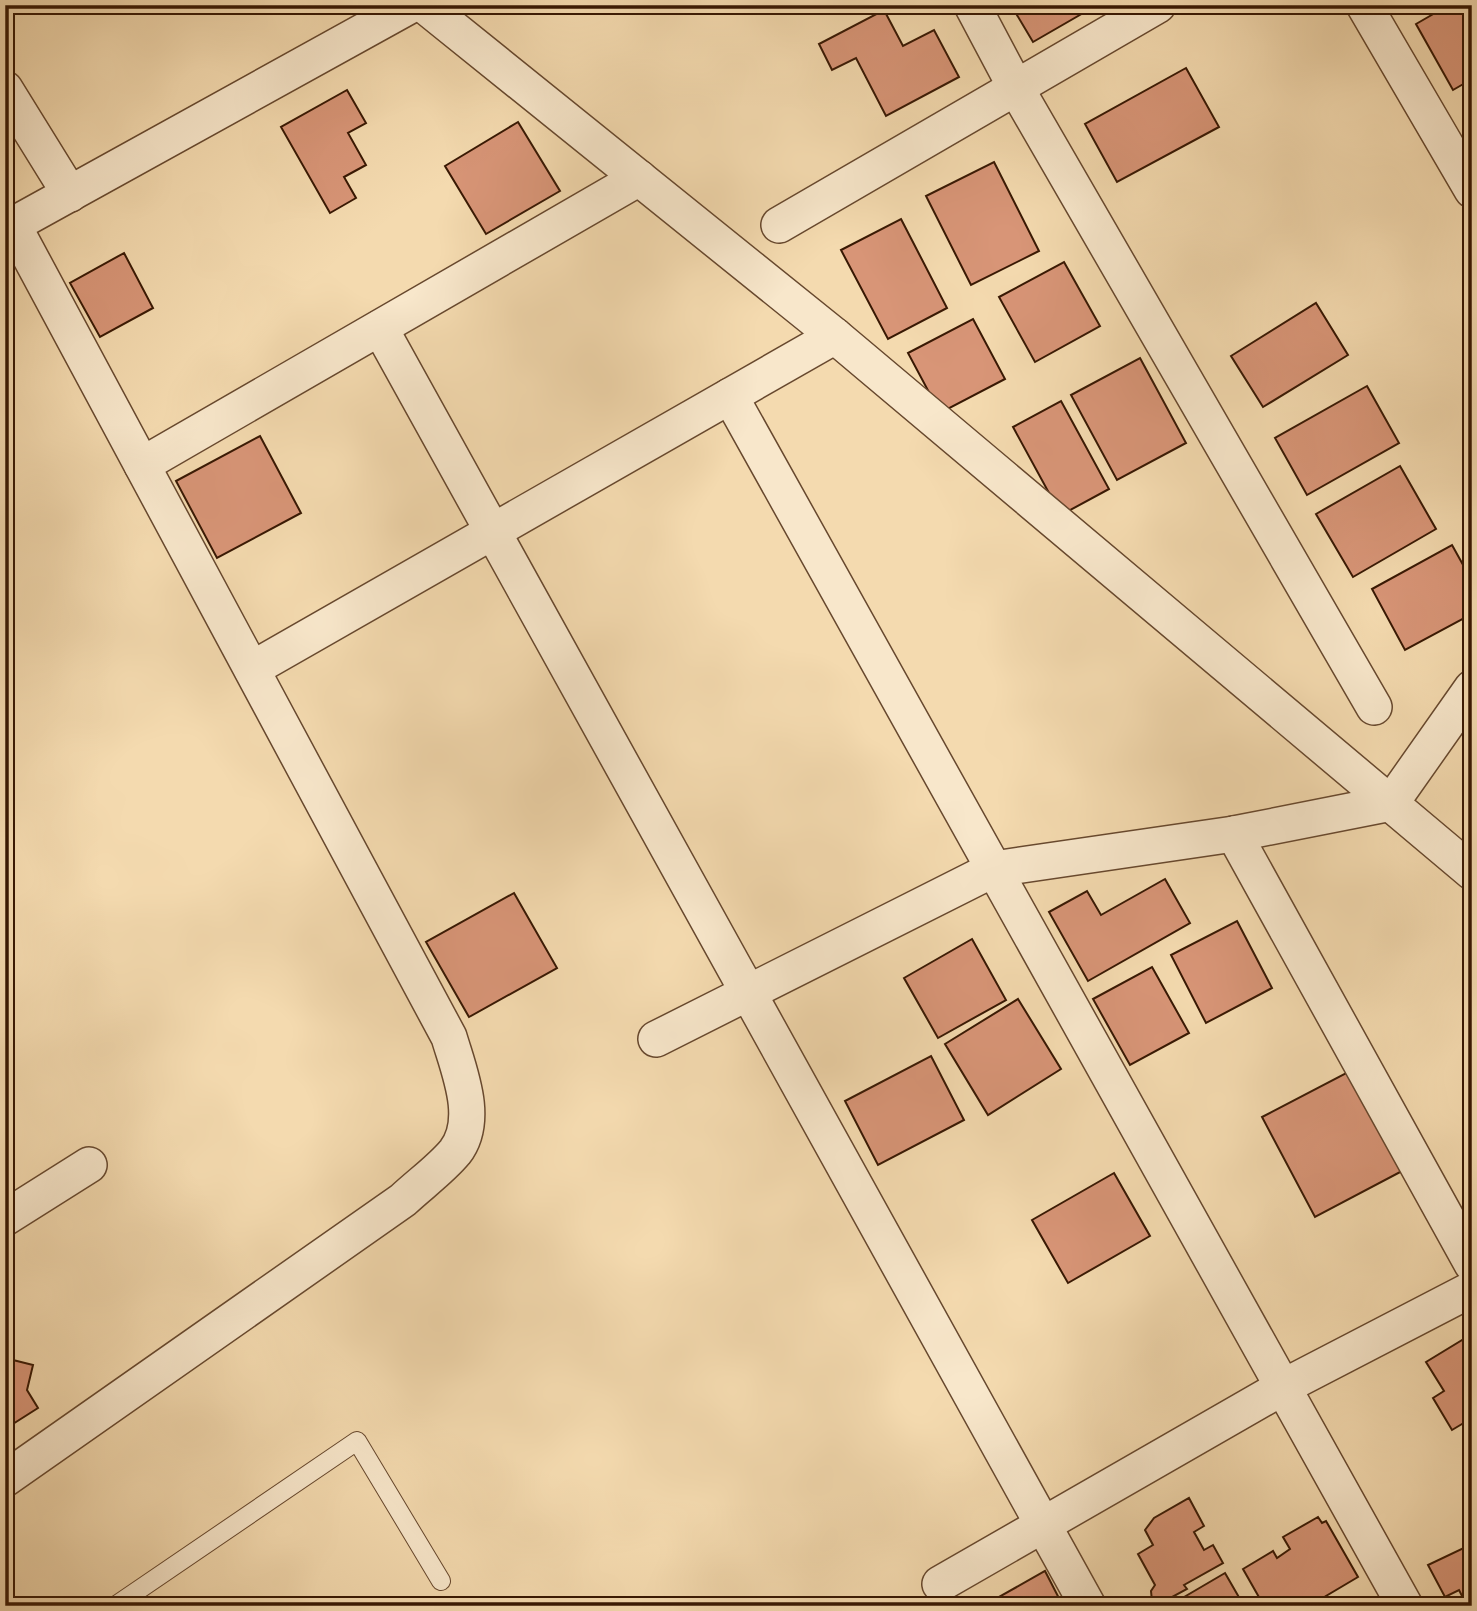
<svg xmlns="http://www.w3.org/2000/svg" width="1477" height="1611" viewBox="0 0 1477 1611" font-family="Cardo,serif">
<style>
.building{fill:#d89577;stroke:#381803;stroke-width:2}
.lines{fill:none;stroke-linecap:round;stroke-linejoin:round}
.service-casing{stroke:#67482e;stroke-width:20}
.minor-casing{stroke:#67482e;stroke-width:38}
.service{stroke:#f8e7cb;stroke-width:18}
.minor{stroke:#f8e7cb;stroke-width:35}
</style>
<rect width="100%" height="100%" fill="#f4daaf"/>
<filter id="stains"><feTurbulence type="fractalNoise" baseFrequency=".00286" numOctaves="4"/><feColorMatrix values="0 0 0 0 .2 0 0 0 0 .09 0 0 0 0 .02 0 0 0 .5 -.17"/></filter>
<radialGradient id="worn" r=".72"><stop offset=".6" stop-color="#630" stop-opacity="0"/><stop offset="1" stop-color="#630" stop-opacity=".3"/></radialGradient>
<g class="building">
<path d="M1011,5H1097L1033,42Z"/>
<path d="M1449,5H1472V79L1453,90L1416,24Z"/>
<path d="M884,10L903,46L934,30L959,77L886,116L856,58L832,70L819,44Z"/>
<path d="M1186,68L1219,127L1117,182L1085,124Z"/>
<path d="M347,90L366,123L348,133L366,165L344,177L356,198L330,213L281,127Z"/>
<path d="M518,122L560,191L486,234L445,166Z"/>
<path d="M994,162L1039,251L971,285L926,196Z"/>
<path d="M901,219L947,308L888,339L841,250Z"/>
<path d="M124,253L153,308L100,337L70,283Z"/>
<path d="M1064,262L1100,326L1035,362L999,297Z"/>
<path d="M1316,303L1348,355L1263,407L1231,356Z"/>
<path d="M973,319L1005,379L940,413L908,353Z"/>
<path d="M1140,358L1186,443L1117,480L1071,395Z"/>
<path d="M1367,386L1399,443L1307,495L1275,438Z"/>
<path d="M1061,401L1109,489L1061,515L1013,427Z"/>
<path d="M260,436L301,513L217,558L176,481Z"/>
<path d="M1400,466L1436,529L1353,577L1316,514Z"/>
<path d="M1452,545L1472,581V614L1405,650L1372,589Z"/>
<path d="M1165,879L1190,923L1088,981L1049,912L1087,891L1101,915Z"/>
<path d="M514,893L557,968L469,1017L426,942Z"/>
<path d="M1237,921L1272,988L1206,1023L1171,955Z"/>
<path d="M972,939L1006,1000L938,1038L904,978Z"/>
<path d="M1152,967L1189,1033L1130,1065L1093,999Z"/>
<path d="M1018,999L1061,1069L988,1115L945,1044Z"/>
<path d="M931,1056L964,1120L878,1165L845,1101Z"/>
<path d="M1352,1070L1404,1170L1315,1217L1262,1117Z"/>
<path d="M1114,1173L1150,1236L1068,1283L1032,1220Z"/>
<path d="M1472,1334V1418L1452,1430L1433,1398L1444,1391L1426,1362Z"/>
<path d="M5,1358L33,1365L27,1390L38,1408L5,1429Z"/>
<path d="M1189,1498L1204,1526L1194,1532L1204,1550L1213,1545L1223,1563L1184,1585L1187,1589L1163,1602L1152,1601L1151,1591L1155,1585L1138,1554L1153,1545L1145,1530L1154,1518Z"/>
<path d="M1318,1517L1322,1523L1326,1521L1358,1577L1309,1606H1264L1243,1569L1273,1551L1277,1558L1290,1549L1283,1537Z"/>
<path d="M1472,1544V1599L1462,1596L1459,1590L1445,1597L1428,1565Z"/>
<path d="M1045,1571L1063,1606H983Z"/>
<path d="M1225,1573L1244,1606H1177L1181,1603L1179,1600Z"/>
</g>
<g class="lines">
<g class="service-casing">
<path id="service" d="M115,1606L357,1441L441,1581"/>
</g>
<g class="minor-casing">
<g id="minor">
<path d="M424,5L835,336L1472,872"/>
<path d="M972,5L1016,88L1374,707"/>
<path d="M1364,5L1472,190"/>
<path d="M5,89L70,194"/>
<path d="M779,225L1158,5"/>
<path d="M380,328L1088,1606"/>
<path d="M730,396L1405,1606"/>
<path d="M142,465L639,178"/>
<path d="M252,669L835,336"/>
<path d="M1234,834L1472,1264"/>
<path d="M656,1039L994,869L1234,834L1391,803L1472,688"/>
<path d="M5,1218L89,1165"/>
<path d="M5,1479L403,1200C420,1184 441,1169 455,1152C480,1120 459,1071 449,1037L13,225L411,5"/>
<path d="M940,1584L1283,1387L1472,1289"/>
</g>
</g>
<use href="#service" class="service"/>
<use href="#minor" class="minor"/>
</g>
<rect width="1477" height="1611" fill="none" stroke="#f4daaf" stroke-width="28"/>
<rect x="7" y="7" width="1463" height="1597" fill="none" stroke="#381803" stroke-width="3.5"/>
<rect x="14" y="14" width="1449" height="1583" fill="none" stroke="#381803" stroke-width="2"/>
<rect width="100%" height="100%" filter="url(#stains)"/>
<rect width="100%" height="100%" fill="url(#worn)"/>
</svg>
